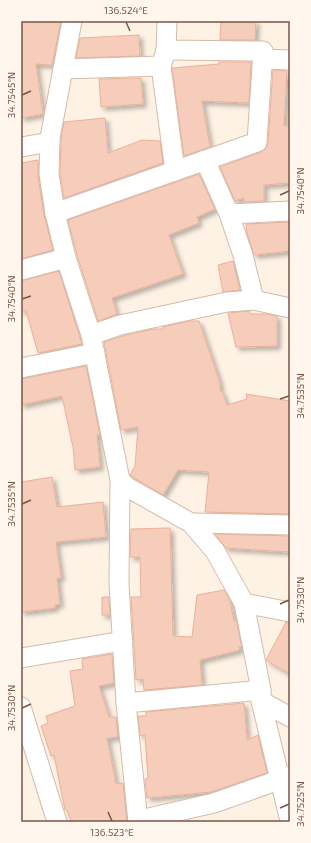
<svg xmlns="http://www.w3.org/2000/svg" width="311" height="843" viewBox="0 0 311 843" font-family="'Exo 2',sans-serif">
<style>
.building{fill:#f6cdba;stroke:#ebb198;filter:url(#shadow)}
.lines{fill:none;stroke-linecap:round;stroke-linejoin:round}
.street-casing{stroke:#d4bbac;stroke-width:21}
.street{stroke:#fff;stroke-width:19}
.ticks{fill:none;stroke:#7a5547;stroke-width:1.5}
.neatline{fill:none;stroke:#7a5547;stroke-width:1.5}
.ticks-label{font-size:10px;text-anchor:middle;fill:#7a5547}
</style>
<defs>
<filter id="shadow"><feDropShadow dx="3.5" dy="3.5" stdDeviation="2" flood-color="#0004"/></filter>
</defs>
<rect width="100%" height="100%" fill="#fef2e5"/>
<g class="building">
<path d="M21,21H61L52,65L36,64L43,114L21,118Z"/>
<path d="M221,21H256L255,40H220Z"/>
<path d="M139,35L140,56L76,58L80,38Z"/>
<path d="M219,62H251L249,103L202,101L210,147L184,156L172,68L219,64Z"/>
<path d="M273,70L287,71L284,126H290V183L264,185V201L244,202V198L235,201L220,167L261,152L266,148L268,143Z"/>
<path d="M141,78L143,104L101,107L99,79Z"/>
<path d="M105,118L108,153L142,140L160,141L163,163L64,198L60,173L61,139L64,122Z"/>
<path d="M38,160V176L44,215L53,250L21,259V163Z"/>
<path d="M199,174L215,209L197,217L199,223L169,235L183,274L112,298L117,314L98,321L77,255L68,220Z"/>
<path d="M290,222V251L254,255L247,233L246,224Z"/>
<path d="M233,261L240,290L223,292L218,265Z"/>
<path d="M59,271L82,344L38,353L26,310L21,312V281Z"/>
<path d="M249,311L250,314H266L277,316V346L236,347L228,313Z"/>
<path d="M189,321H199L220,383V391H222L227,405L247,399L246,394L290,401V514L205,512L209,472L178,470L163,495L134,478L130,475L135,466L138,427L121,430L104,342L123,336L153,329H163V327Z"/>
<path d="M86,366L100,435H97L100,467L75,470L73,447L62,396L21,405V379Z"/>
<path d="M52,477L57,507L103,502L106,537L56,542L61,578H57L60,604L55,605V608L21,612V482Z"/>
<path d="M170,528L173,636L192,637L197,595L224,590L230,601L234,621L236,620L242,648L239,647L240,650L200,660L202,685L144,690L143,679L136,680L131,597H141L140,557H130L131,529Z"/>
<path d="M215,534L290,536V552L226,548Z"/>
<path d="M102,597H109L110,615H102Z"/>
<path d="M286,622L290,623V674L267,661L266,660Z"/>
<path d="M112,654L114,683L99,686L109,717H116L118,737L107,738L116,784L123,783L127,822H71L67,810H65L54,755L51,756L41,726L48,723L46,716L75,706L70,671L83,669L82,659Z"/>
<path d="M244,703L247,740L258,735L267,773L211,792L147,798L145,779L148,778L145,735L140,736L138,716H146V712Z"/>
</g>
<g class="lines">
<g class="street-casing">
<g id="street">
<path d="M263,59L290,60"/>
<path d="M161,66L175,171"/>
<path d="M63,69L161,66L166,50"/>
<path d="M21,147L50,142"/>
<path d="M205,160L229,214L243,255L254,300"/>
<path d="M55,213L257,142L263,51L166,50L167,21"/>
<path d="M229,214L290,211"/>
<path d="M66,258L55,213L49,174L50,138L72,21"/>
<path d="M21,270L66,258L91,335L120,480L119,584L126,703L138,822"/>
<path d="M91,335L120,325L227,302L254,300L290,308"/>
<path d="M21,368L95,353"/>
<path d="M120,480L127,487L191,523L215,551L244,603L261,690V701L290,821"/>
<path d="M191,523L290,525"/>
<path d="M244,603L290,612"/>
<path d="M21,658L123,641"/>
<path d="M261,701L290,717"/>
<path d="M126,703L261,690"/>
<path d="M21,707L57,822"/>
<path d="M143,822L145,819L153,817L214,803L290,776"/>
</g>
</g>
<use href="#street" class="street"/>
</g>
<path class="ticks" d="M126,22L130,31M22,95L31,91M280,195L289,191M22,299L31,296M280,399L289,396M22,504L31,500M280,604L289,600M22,708L31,704M280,808L289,804M108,812L112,821"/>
<rect width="311" height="843" fill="none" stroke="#fff7ed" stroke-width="44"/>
<rect x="22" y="22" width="267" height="799" class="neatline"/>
<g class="ticks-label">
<text x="126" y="14">136.524°E</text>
<text transform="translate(11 95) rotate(-90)" y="4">34.7545°N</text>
<text transform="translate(300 191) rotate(-90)" y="4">34.7540°N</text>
<text transform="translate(11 299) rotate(-90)" y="4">34.7540°N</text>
<text transform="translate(300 396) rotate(-90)" y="4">34.7535°N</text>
<text transform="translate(11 504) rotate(-90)" y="4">34.7535°N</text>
<text transform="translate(300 600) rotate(-90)" y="4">34.7530°N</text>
<text transform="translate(11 708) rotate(-90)" y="4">34.7530°N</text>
<text transform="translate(300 804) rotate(-90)" y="4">34.7525°N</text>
<text x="112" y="836">136.523°E</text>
</g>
</svg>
